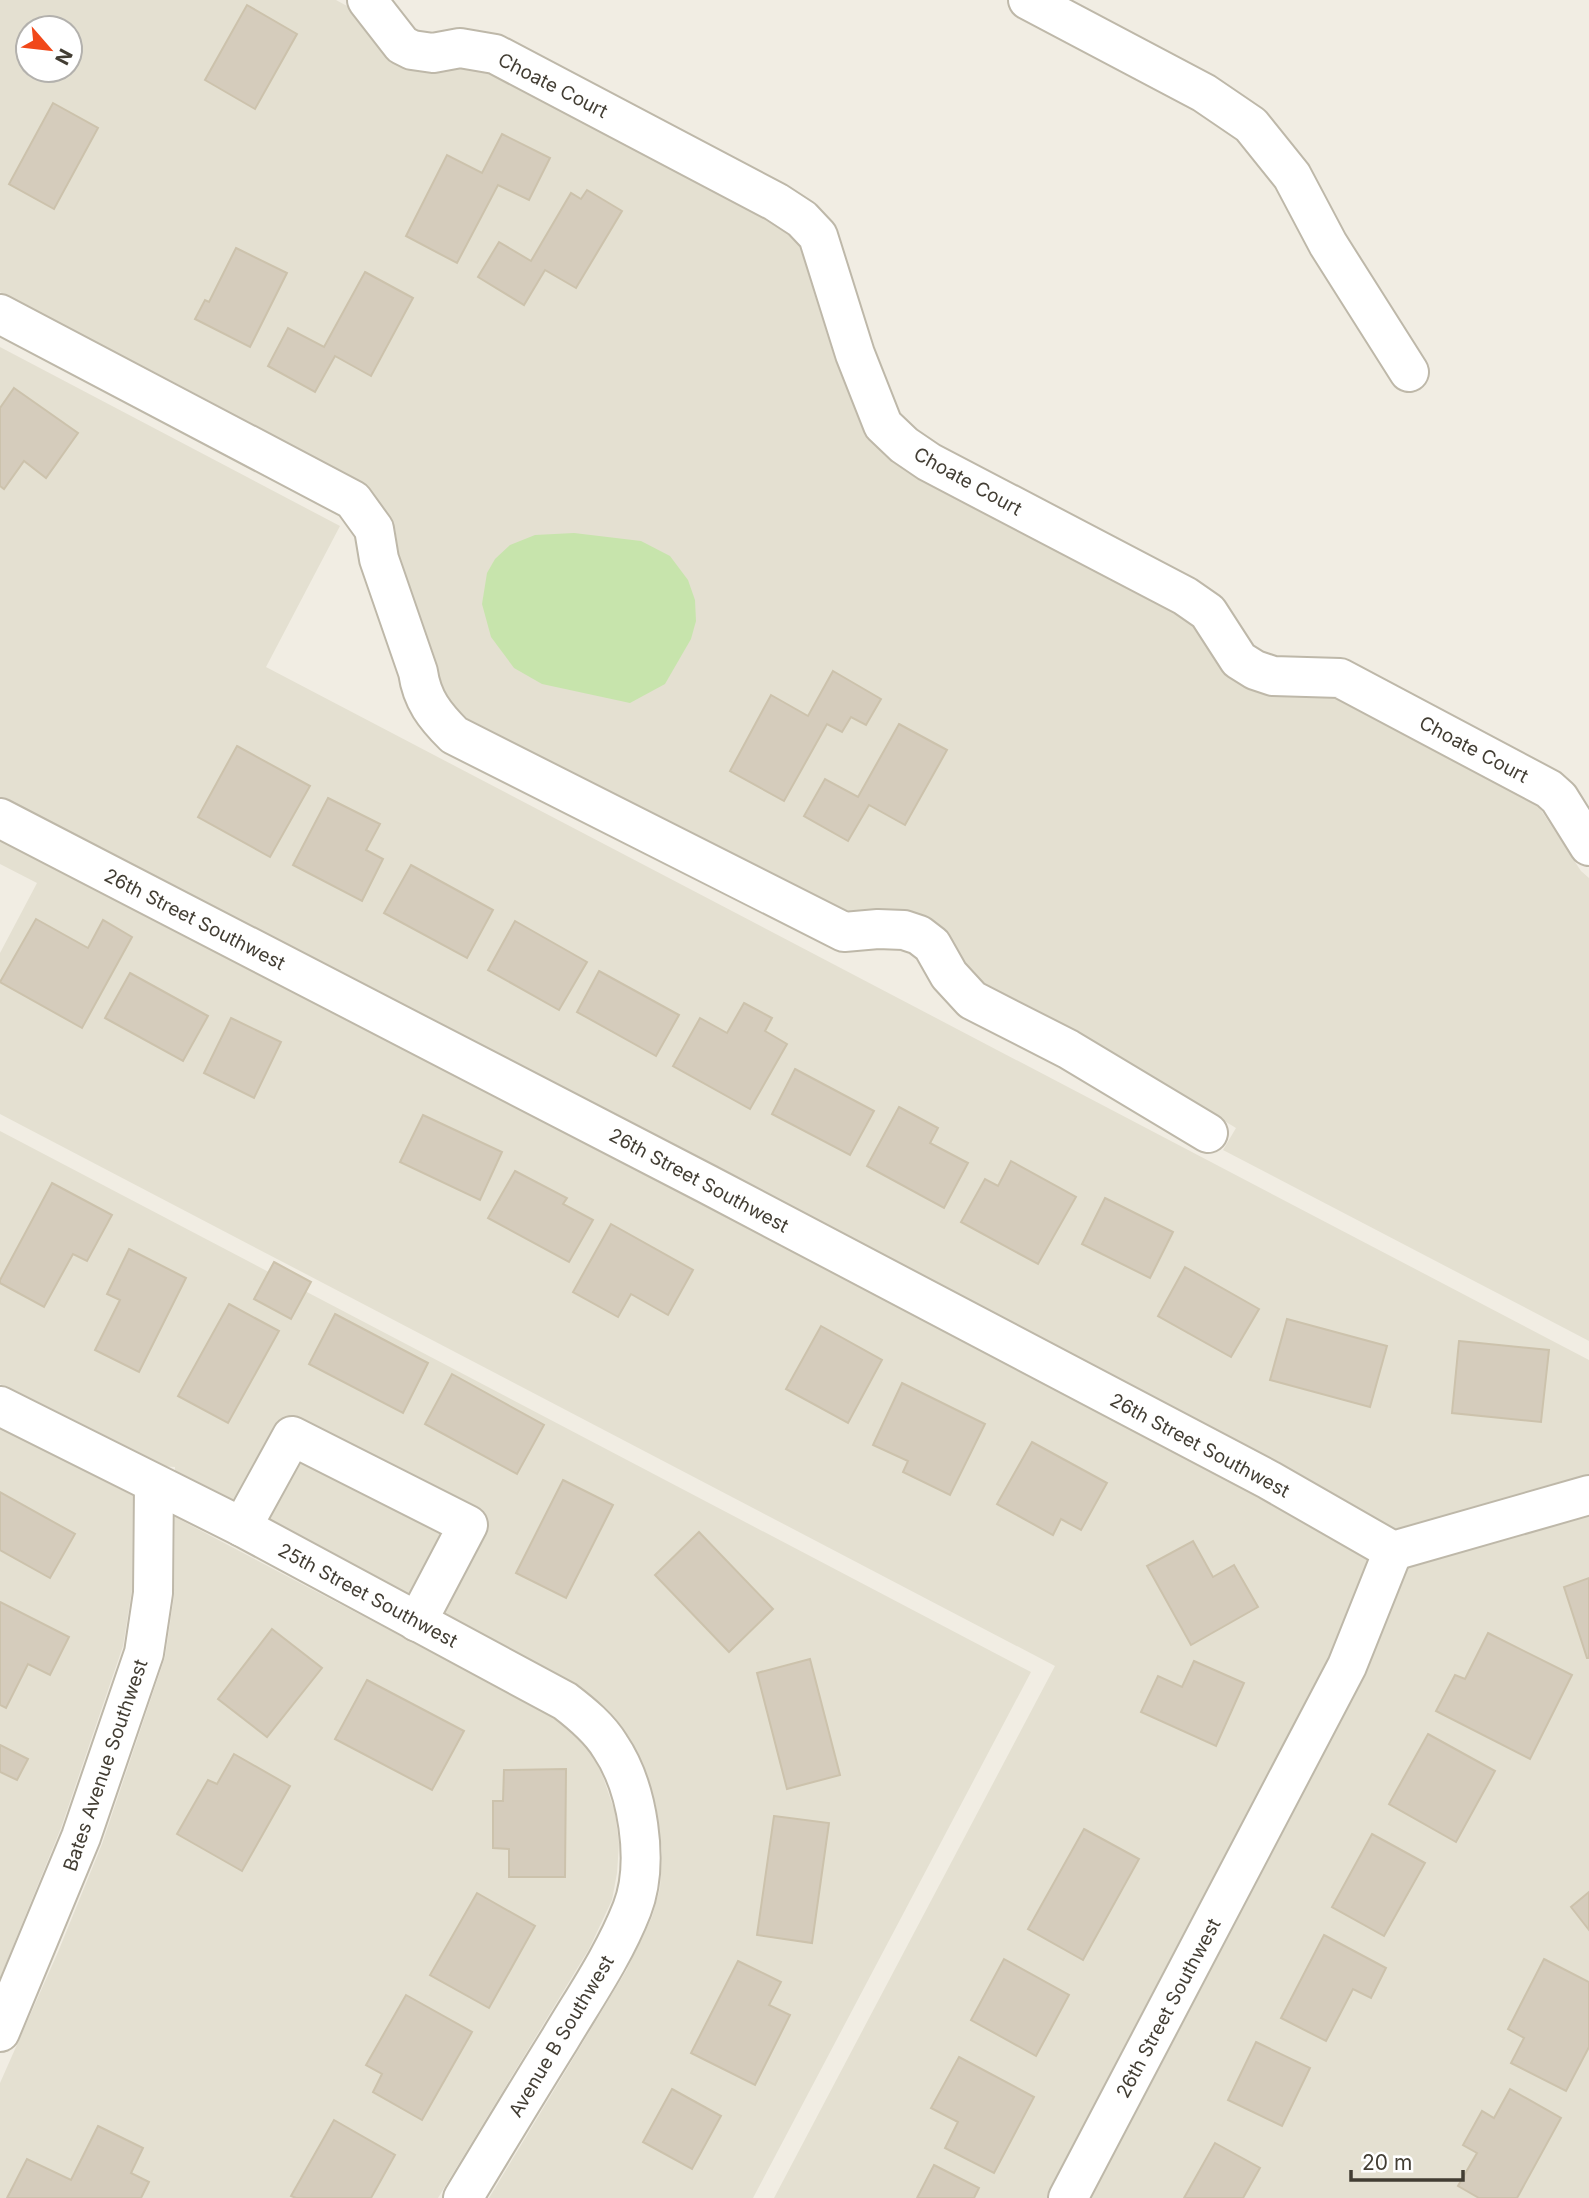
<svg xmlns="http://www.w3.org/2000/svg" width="1589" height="2198" viewBox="0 0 1589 2198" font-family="Inter,sans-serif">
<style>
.residential{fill:#e4e0d1;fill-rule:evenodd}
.green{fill:#c7e4ac}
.building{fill:#d5ccbc;stroke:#ccc2ac;stroke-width:2}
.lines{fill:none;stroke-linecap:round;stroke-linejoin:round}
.minor-casing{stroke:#beb8a9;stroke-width:42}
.minor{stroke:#fff;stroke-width:38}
.labels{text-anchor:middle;stroke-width:5;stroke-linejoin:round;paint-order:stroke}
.street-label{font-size:19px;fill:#423d33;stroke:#fff}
</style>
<rect width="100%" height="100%" fill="#f1ede3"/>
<g class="residential">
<path d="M0,0H336L347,6L385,55L401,67L433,72L462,68L489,73L766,218L789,232L799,244L835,359L863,430L893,461L920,479L1174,612L1193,625L1221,669L1244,686L1274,696L1335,698L1537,804L1581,871L1589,878V1341L1223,1150L1236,1128L1078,1033L985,985L966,965L951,938L932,921L903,910L874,909L846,911L467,720L451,704L440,680L438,667L399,555L395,528L370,489L362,483L183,387L0,292ZM28,28H70V70H28Z"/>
<path d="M0,347L340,526L266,667L1589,1360V2198H774L1055,1666L0,1114V953L37,883L0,864Z"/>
<path d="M0,1131L1031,1672L753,2198H489L626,1971L652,1917L660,1888L662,1851L656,1806L642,1764L626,1734L601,1706L575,1684L175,1475V1467L159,1466L0,1384Z"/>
<path d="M0,1427L133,1496L132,1590L123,1646L61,1828L0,1978Z"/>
<path d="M175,1517L554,1717L571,1730L593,1755L603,1777L615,1812L619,1844L617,1873L612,1900L589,1949L438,2198H0V2083L58,1952L102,1844L165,1657L174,1596Z"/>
</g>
<path class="green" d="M574,533L641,541L670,556L688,580L695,600L696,621L691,639L665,684L630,703L542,684L514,668L491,637L482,604L487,573L495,559L510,545L535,535Z"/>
<g class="building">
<path d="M247,5L297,34L255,109L205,80Z"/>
<path d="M53,103L98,128L54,209L9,184Z"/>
<path d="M502,134L550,158L529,200L498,185L457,263L406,236L447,155L482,173Z"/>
<path d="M587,190L622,211L576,288L545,270L524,305L478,277L499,242L531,261L571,193L581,199Z"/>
<path d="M236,248L287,273L250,347L195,319L205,300L209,302Z"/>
<path d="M365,272L413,298L371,376L335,356L315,392L268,366L288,328L324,347Z"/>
<path d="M14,388L78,433L46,478L24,461L4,489L0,486V408Z"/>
<path d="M833,671L881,699L866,725L851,717L842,732L827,724L784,801L730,771L771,695L808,716Z"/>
<path d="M899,724L947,750L905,825L869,805L848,841L804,816L825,779L858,797Z"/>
<path d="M237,746L310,786L270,857L198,817Z"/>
<path d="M328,798L380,824L366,850L383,859L362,901L293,865Z"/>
<path d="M411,865L493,910L467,958L384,913Z"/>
<path d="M36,919L88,948L103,920L132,937L82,1028L0,982Z"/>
<path d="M515,921L587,962L559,1010L488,970Z"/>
<path d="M599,971L679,1015L656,1056L577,1012Z"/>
<path d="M130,973L208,1016L183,1061L105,1018Z"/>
<path d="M744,1003L772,1018L765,1031L787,1044L750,1109L673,1066L700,1018L727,1033Z"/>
<path d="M231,1018L281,1042L254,1098L204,1073Z"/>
<path d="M795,1069L874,1111L850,1155L772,1114Z"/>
<path d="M899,1107L938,1128L930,1143L968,1163L944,1208L867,1166Z"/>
<path d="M423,1115L502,1152L480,1200L400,1162Z"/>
<path d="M1011,1161L1076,1197L1038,1264L961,1222L985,1179L998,1186Z"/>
<path d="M515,1171L567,1198L563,1204L593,1220L569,1262L488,1218Z"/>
<path d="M52,1183L112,1215L87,1261L73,1254L44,1307L0,1283V1280Z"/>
<path d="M1105,1198L1173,1232L1150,1278L1082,1244Z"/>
<path d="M611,1224L693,1270L668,1315L631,1294L618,1317L573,1292Z"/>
<path d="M129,1249L186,1278L139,1372L95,1350L120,1300L107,1294Z"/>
<path d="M274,1262L311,1282L291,1319L254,1299Z"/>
<path d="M1185,1267L1259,1309L1231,1357L1158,1316Z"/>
<path d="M229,1304L279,1331L228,1423L178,1396Z"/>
<path d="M335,1314L428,1363L403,1413L309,1364Z"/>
<path d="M1287,1319L1387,1346L1370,1407L1270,1380Z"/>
<path d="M821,1326L882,1360L848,1423L786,1389Z"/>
<path d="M1459,1341L1549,1350L1541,1422L1452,1413Z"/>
<path d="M452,1374L544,1425L517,1474L425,1424Z"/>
<path d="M902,1383L985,1424L950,1495L903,1472L908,1461L873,1445Z"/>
<path d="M1032,1442L1107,1483L1081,1530L1061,1519L1053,1535L997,1504Z"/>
<path d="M563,1480L613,1505L566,1598L516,1573Z"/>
<path d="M0,1492L75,1534L50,1578L0,1550Z"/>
<path d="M699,1532L773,1609L729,1652L655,1575Z"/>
<path d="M1193,1541L1213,1577L1234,1565L1258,1607L1191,1645L1147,1566Z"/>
<path d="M1589,1578V1658H1587L1564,1587Z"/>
<path d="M0,1602L69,1637L50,1675L28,1664L6,1708L0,1705Z"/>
<path d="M272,1629L322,1668L267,1737L218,1699Z"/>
<path d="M1488,1633L1572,1675L1530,1759L1436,1711L1455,1675L1465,1679Z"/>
<path d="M810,1659L840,1775L787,1789L757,1673Z"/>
<path d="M1194,1661L1244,1683L1216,1746L1141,1712L1158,1676L1182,1687Z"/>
<path d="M367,1680L464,1731L432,1790L335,1739Z"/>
<path d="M1428,1734L1495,1771L1456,1842L1389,1804Z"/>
<path d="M0,1745L28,1759L17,1780L0,1772Z"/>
<path d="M234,1754L290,1786L242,1871L177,1834L208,1780L217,1784Z"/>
<path d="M566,1769L565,1877H509V1849L493,1848V1801H503L504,1770Z"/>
<path d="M774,1816L829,1823L812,1943L757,1935Z"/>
<path d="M1084,1829L1139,1859L1083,1960L1028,1929Z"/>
<path d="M1372,1834L1425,1863L1384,1936L1332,1907Z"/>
<path d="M1589,1892V1930L1571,1907Z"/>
<path d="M477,1893L535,1926L489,2008L430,1975Z"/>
<path d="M1324,1935L1386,1968L1371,1998L1353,1989L1326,2041L1281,2018Z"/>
<path d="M1004,1959L1069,1995L1036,2056L971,2020Z"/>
<path d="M1544,1959L1589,1982V2047L1566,2091L1511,2063L1524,2038L1508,2029Z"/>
<path d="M738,1961L781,1982L769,2005L790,2015L755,2085L691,2053Z"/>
<path d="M406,1995L472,2032L422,2120L373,2092L382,2074L366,2065Z"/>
<path d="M1256,2042L1310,2068L1282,2126L1228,2100Z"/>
<path d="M959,2057L1034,2097L994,2173L945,2148L958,2122L931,2108Z"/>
<path d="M672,2089L721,2116L692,2169L643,2142Z"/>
<path d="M1510,2089L1561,2118L1517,2198H1479L1458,2186L1477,2153L1463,2145L1482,2111L1494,2118Z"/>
<path d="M334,2120L395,2155L371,2198H296L291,2196Z"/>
<path d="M98,2126L143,2148L131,2173L149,2182L141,2198H7L27,2159L71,2180Z"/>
<path d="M1215,2143L1260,2168L1243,2198H1184Z"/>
<path d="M934,2165L979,2188L974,2198H917Z"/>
</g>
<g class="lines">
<g class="minor-casing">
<g id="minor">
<path d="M367,0L402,45L412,50L433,53L460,48L495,54L776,202L802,219L818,236L855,354L883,425L904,445L929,462L1185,596L1208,612L1239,660L1255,670L1273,676L1340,678L1549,789L1559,798L1589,846"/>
<path d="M1028,0L1204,93L1251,125L1292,176L1328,244L1409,372"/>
<path d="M0,314L353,500L374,529L379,559L418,672C422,700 435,716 454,735L844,932L878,929L904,930L919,935L932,945L949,975L972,1000L1068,1049L1208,1133"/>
<path d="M0,818L707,1184L1269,1480L1393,1551L1589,1495"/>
<path d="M0,1406L242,1527L565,1701C582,1714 599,1728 610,1746C638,1787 650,1863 632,1909C614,1955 585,1997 560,2039C527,2092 495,2145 463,2198"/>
<path d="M242,1527L292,1436L468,1525L417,1622"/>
<path d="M0,2032L81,1837L144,1653L153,1593L154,1485"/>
<path d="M1068,2198L1347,1666L1393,1551"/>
</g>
</g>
<use href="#minor" class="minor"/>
</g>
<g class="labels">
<g class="street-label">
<text transform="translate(553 85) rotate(27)" y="7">Choate Court</text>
<text transform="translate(968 481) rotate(29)" y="7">Choate Court</text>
<text transform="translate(1474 749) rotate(28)" y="7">Choate Court</text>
<text transform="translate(195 919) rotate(27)" y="7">26th Street Southwest</text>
<text transform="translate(699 1180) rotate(28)" y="7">26th Street Southwest</text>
<text transform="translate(1200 1445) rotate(28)" y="7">26th Street Southwest</text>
<text transform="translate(368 1595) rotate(28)" y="7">25th Street Southwest</text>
<text transform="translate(105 1765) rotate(-71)" y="7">Bates Avenue Southwest</text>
<text transform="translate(1168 2008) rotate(-62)" y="7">26th Street Southwest</text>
<text transform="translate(561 2036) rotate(-59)" y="7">Avenue B Southwest</text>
</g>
</g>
<g transform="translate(49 49) rotate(118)"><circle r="33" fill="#ffffff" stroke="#b3b1ad" stroke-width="2"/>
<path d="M0-5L12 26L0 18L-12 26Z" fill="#f14819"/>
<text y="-10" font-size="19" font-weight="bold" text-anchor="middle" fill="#423d33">N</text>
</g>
<path d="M1351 2170v10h112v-10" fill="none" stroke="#423d33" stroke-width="3.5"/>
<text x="1362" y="2170" font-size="21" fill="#423d33" stroke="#ffffff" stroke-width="5" paint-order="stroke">20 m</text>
</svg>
